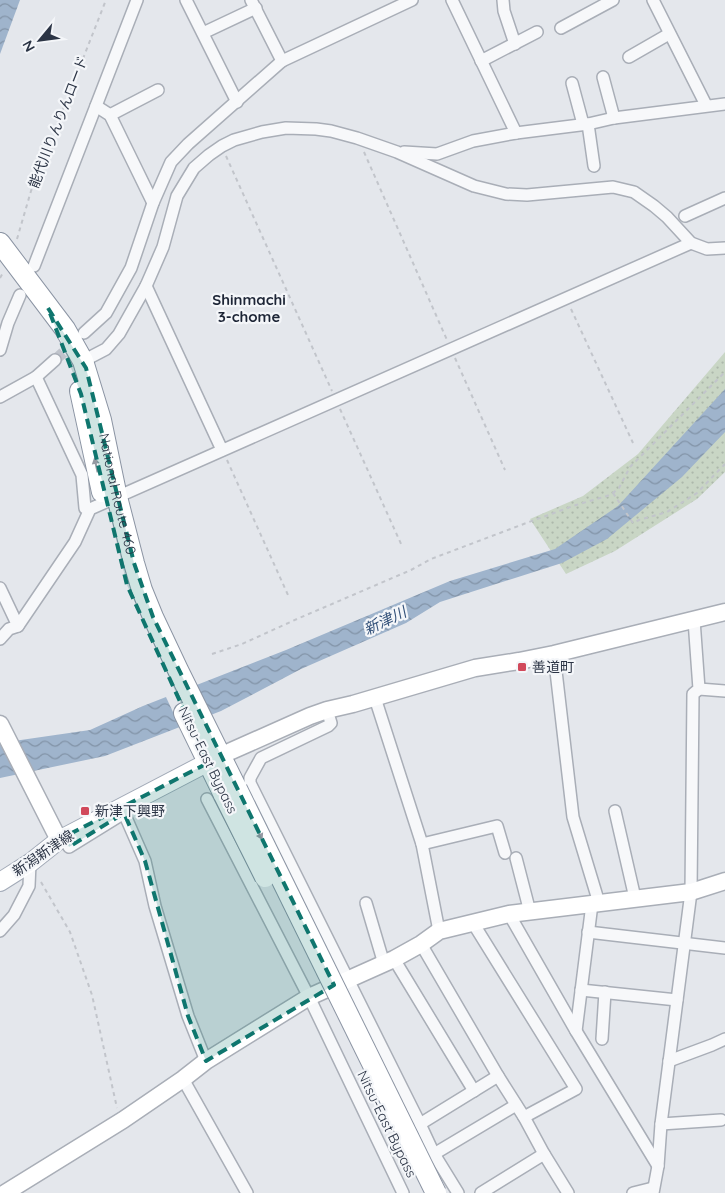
<svg xmlns="http://www.w3.org/2000/svg" width="725" height="1193" viewBox="0 0 725 1193" font-family="Quicksand,'Noto Sans JP',sans-serif">
<style>
.grass{fill:url(#grass-dots)}
.water{fill:url(#water-waves)}
.pier{fill:#e4e7ec}
.lines{fill:none;stroke-linecap:round;stroke-linejoin:round}
.street-tunnel{stroke:#bfc3cb;stroke-width:11;stroke-dasharray:11 5.5;stroke-linecap:butt}
.street-casing{stroke:#a9aeb7;stroke-width:14}
.secondary-casing{stroke:#a9aeb7;stroke-width:19}
.primary-casing{stroke:#a3abb8;stroke-width:20}
.highway-casing{stroke:#8b94a3;stroke-width:22}
.path{stroke:#c2c5cb;stroke-width:2;stroke-dasharray:4 4;stroke-linecap:butt}
.street{stroke:#f7f8fa;stroke-width:11}
.secondary{stroke:#fff;stroke-width:16}
.primary{stroke:#fff;stroke-width:18}
.highway{stroke:#fff;stroke-width:20}
.highway-bridge-casing{stroke:#8b94a3;stroke-width:22;stroke-linecap:butt}
.highway-bridge{stroke:#fff;stroke-width:20}
.oneway{fill:#959aa2}
.marked{fill:#0f766e;fill-opacity:0.2;stroke:#0f766e;stroke-width:4;stroke-dasharray:10 6;stroke-linejoin:round}
.poi-dot{fill:#d1495b;stroke:#f4f6f9;stroke-width:2}
.labels{text-anchor:middle;stroke-width:4.5;stroke-linejoin:round;paint-order:stroke}
.street-label{font-size:14px;fill:#2b3445;stroke:#f4f6f9}
.poi-label{font-size:14px;fill:#2b3445;stroke:#f4f6f9;text-anchor:start}
.neighbourhood-label{font-size:15px;font-weight:bold;fill:#1d2536;stroke:#f4f6f9}
.water-label{font-size:15px;font-style:italic;fill:#34527a;stroke:#f4f6f9}
</style>
<defs>
<pattern id="grass-dots" width="8" height="8" patternUnits="userSpaceOnUse" patternTransform="scale(1.25)"><rect width="8" height="8" fill="#c9d6c5"/><path d="M2 2h.1M6 6h.1" fill="none" stroke="#adb8ab" stroke-width="1.8" stroke-linecap="round"/></pattern>
<pattern id="water-waves" width="16" height="10" patternUnits="userSpaceOnUse" patternTransform="scale(1.25)"><rect width="16" height="10" fill="#9fb4cc"/><path d="M0 5q4-4 8 0t8 0" fill="none" stroke="#8293a7"/></pattern>
</defs>
<rect width="100%" height="100%" fill="#e4e7ec"/>
<path class="grass" d="M725,352V472L697,499L615,551L566,574L530,519L583,496L638,454Z"/>
<g class="water">
<path d="M0,0H20L0,54Z"/>
<path d="M725,389V432L682,477L607,539L562,563L440,602L406,623L301,669L221,711L105,756L0,778V743L90,730L143,706L286,650L450,581L555,549L618,506Z"/>
</g>
<path class="pier" d="M196,683L213,717L181,729L165,695Z"/>
<g class="lines">
<path class="street-tunnel" d="M55,360L76,341"/>
<g class="street-casing">
<g id="street">
<path d="M186,0L237,102"/>
<path d="M251,0L282,61"/>
<path d="M452,0L516,133"/>
<path d="M503,0L504,11L515,44"/>
<path d="M653,0L706,105"/>
<path d="M561,28L613,0"/>
<path d="M203,33L256,8"/>
<path d="M629,57L669,34"/>
<path d="M481,61L537,32"/>
<path d="M603,77L614,118"/>
<path d="M572,83L583,124"/>
<path d="M96,106L110,115L153,203"/>
<path d="M110,115L158,90"/>
<path d="M588,124L594,166"/>
<path d="M404,152L437,154L473,141L516,133L588,124L614,118L725,104"/>
<path d="M685,216L725,198"/>
<path d="M34,266L137,0"/>
<path d="M146,286L222,450"/>
<path d="M84,333L106,313L131,268L153,203L171,162L188,144L282,61L412,0"/>
<path d="M0,350L8,323L20,295"/>
<path d="M83,361L106,349L119,334L146,286L163,247L177,196L194,168L209,155L222,146L234,140L262,132L286,128L316,129L331,131L357,138L397,152L474,186L506,194L527,195L613,187L634,192L654,206L667,217L691,243L707,249L725,248"/>
<path d="M36,377L82,475L85,508L90,509"/>
<path d="M0,397L36,377L55,360"/>
<path d="M0,588L18,626"/>
<path d="M0,639L9,629L18,626L75,542L90,509L691,243"/>
<path d="M554,654L573,817L599,903"/>
<path d="M699,689L725,691"/>
<path d="M375,698L422,844L439,931"/>
<path d="M327,710L331,723L328,726L261,758L250,778V783L420,1124L434,1154L458,1193"/>
<path d="M207,799L309,997L403,1193"/>
<path d="M615,811L635,898"/>
<path d="M64,837L69,847L124,813L145,861L155,906L188,1016L206,1061"/>
<path d="M422,844L497,826L505,853"/>
<path d="M516,858L530,912"/>
<path d="M366,903L384,964"/>
<path d="M509,914L576,1031L658,1166"/>
<path d="M473,923L576,1089L524,1117"/>
<path d="M0,931L14,915L29,886L30,863"/>
<path d="M588,932L725,948"/>
<path d="M421,944L498,1076L524,1117L544,1154L568,1193"/>
<path d="M394,959L474,1091"/>
<path d="M581,990L677,1000"/>
<path d="M576,1031L592,904"/>
<path d="M602,1039L605,992"/>
<path d="M669,1061L712,1045L725,1039"/>
<path d="M183,1079L247,1193"/>
<path d="M420,1124L498,1076"/>
<path d="M661,1124L721,1120"/>
<path d="M434,1154L516,1105"/>
<path d="M481,1193L544,1154"/>
<path d="M633,1193L653,1188"/>
<path d="M653,1193L658,1166L661,1124L691,892L693,694L699,689L694,620"/>
</g>
</g>
<g class="secondary-casing">
<g id="secondary">
<path d="M0,724L59,840"/>
<path d="M220,756L310,716L327,710L353,704L475,668L519,661L554,654L725,612"/>
<path d="M5,1193L123,1120L183,1079L206,1061L309,997L394,959L421,944L439,931L509,914L691,892L725,881"/>
</g>
</g>
<g class="primary-casing">
<path id="primary" d="M0,882L30,863L59,840L220,756"/>
</g>
<g class="highway-casing">
<g id="highway">
<path id="s1" d="M0,243L65,329L83,361L101,420L117,497L134,563L142,590L153,617L178,670L237,789"/>
<path d="M80,391L102,492"/>
<path d="M184,713L224,795"/>
</g>
</g>
<g class="path">
<path d="M364,152L447,340"/>
<path d="M226,156L332,391"/>
<path d="M17,239L31,191L106,0"/>
<path d="M0,278L4,271"/>
<path d="M571,309L633,443"/>
<path d="M455,358L505,470"/>
<path d="M340,409L402,546"/>
<path d="M227,460L288,595"/>
<path d="M613,493L633,523L639,520L667,512L697,493L725,464"/>
<path d="M212,654L242,644L297,619L411,570L431,559L529,522L576,505L607,496L613,493L619,488L630,467L725,372"/>
<path d="M41,882L70,932L92,995L117,1108"/>
</g>
<use href="#street" class="street"/>
<use href="#secondary" class="secondary"/>
<use href="#primary" class="primary"/>
<use href="#highway" class="highway"/>
<g class="highway-bridge-casing">
<g id="highway-bridge">
<path d="M237,789L436,1193"/>
<path d="M224,795L265,877"/>
</g>
</g>
<use href="#highway-bridge" class="highway-bridge"/>
</g>
<defs><path id="oneway-solid" d="M-6-.8H1V-3.2L6.5 0L1 3.2V.8H-6Z" transform="scale(1.25)"/></defs>
<g class="oneway">
<use href="#oneway-solid" transform="translate(96 465) rotate(-102)"/>
<use href="#oneway-solid" transform="translate(259 833) rotate(64)"/>
</g>
<path class="marked" d="M48,308L86,368L134,563L153,617L334,985L206,1061L188,1016L145,861L124,813L69,847L64,837L208,763L127,585L81,394Z"/>
<g class="poi-dot">
<rect x="517" y="662" width="10" height="10" rx="2.5"/>
<rect x="80" y="806" width="10" height="10" rx="2.5"/>
</g>
<g class="labels">
<g class="street-label">
<text transform="translate(58 122) rotate(-69)" y="5">能代川りんりんロード</text>
<text dy="5" stroke="none"><textPath href="#s1" startOffset="282">National Route 460</textPath></text>
<text transform="translate(208 760) rotate(64)" y="5">Nitsu-East Bypass</text>
<text transform="translate(43 853) rotate(-34)" y="5">新潟新津線</text>
<text transform="translate(387 1124) rotate(64)" y="5">Nitsu-East Bypass</text>
</g>
<g class="poi-label">
<text x="532" y="672">善道町</text>
<text x="95" y="816">新津下興野</text>
</g>
<g class="neighbourhood-label">
<text x="249" y="305">Shinmachi<tspan x="249" dy="17">3-chome</tspan></text>
</g>
<g class="water-label">
<text transform="translate(385 621) rotate(-26)" y="5">新津川</text>
</g>
</g>
<g transform="translate(40 40) rotate(241)" stroke="#f4f6f9" stroke-width="4" paint-order="stroke">
<path d="M0-4L9 19L0 12L-9 19Z" fill="#2b3445"/>
<text y="-8" font-size="14" font-weight="bold" text-anchor="middle" fill="#2b3445">N</text>
</g>
</svg>
